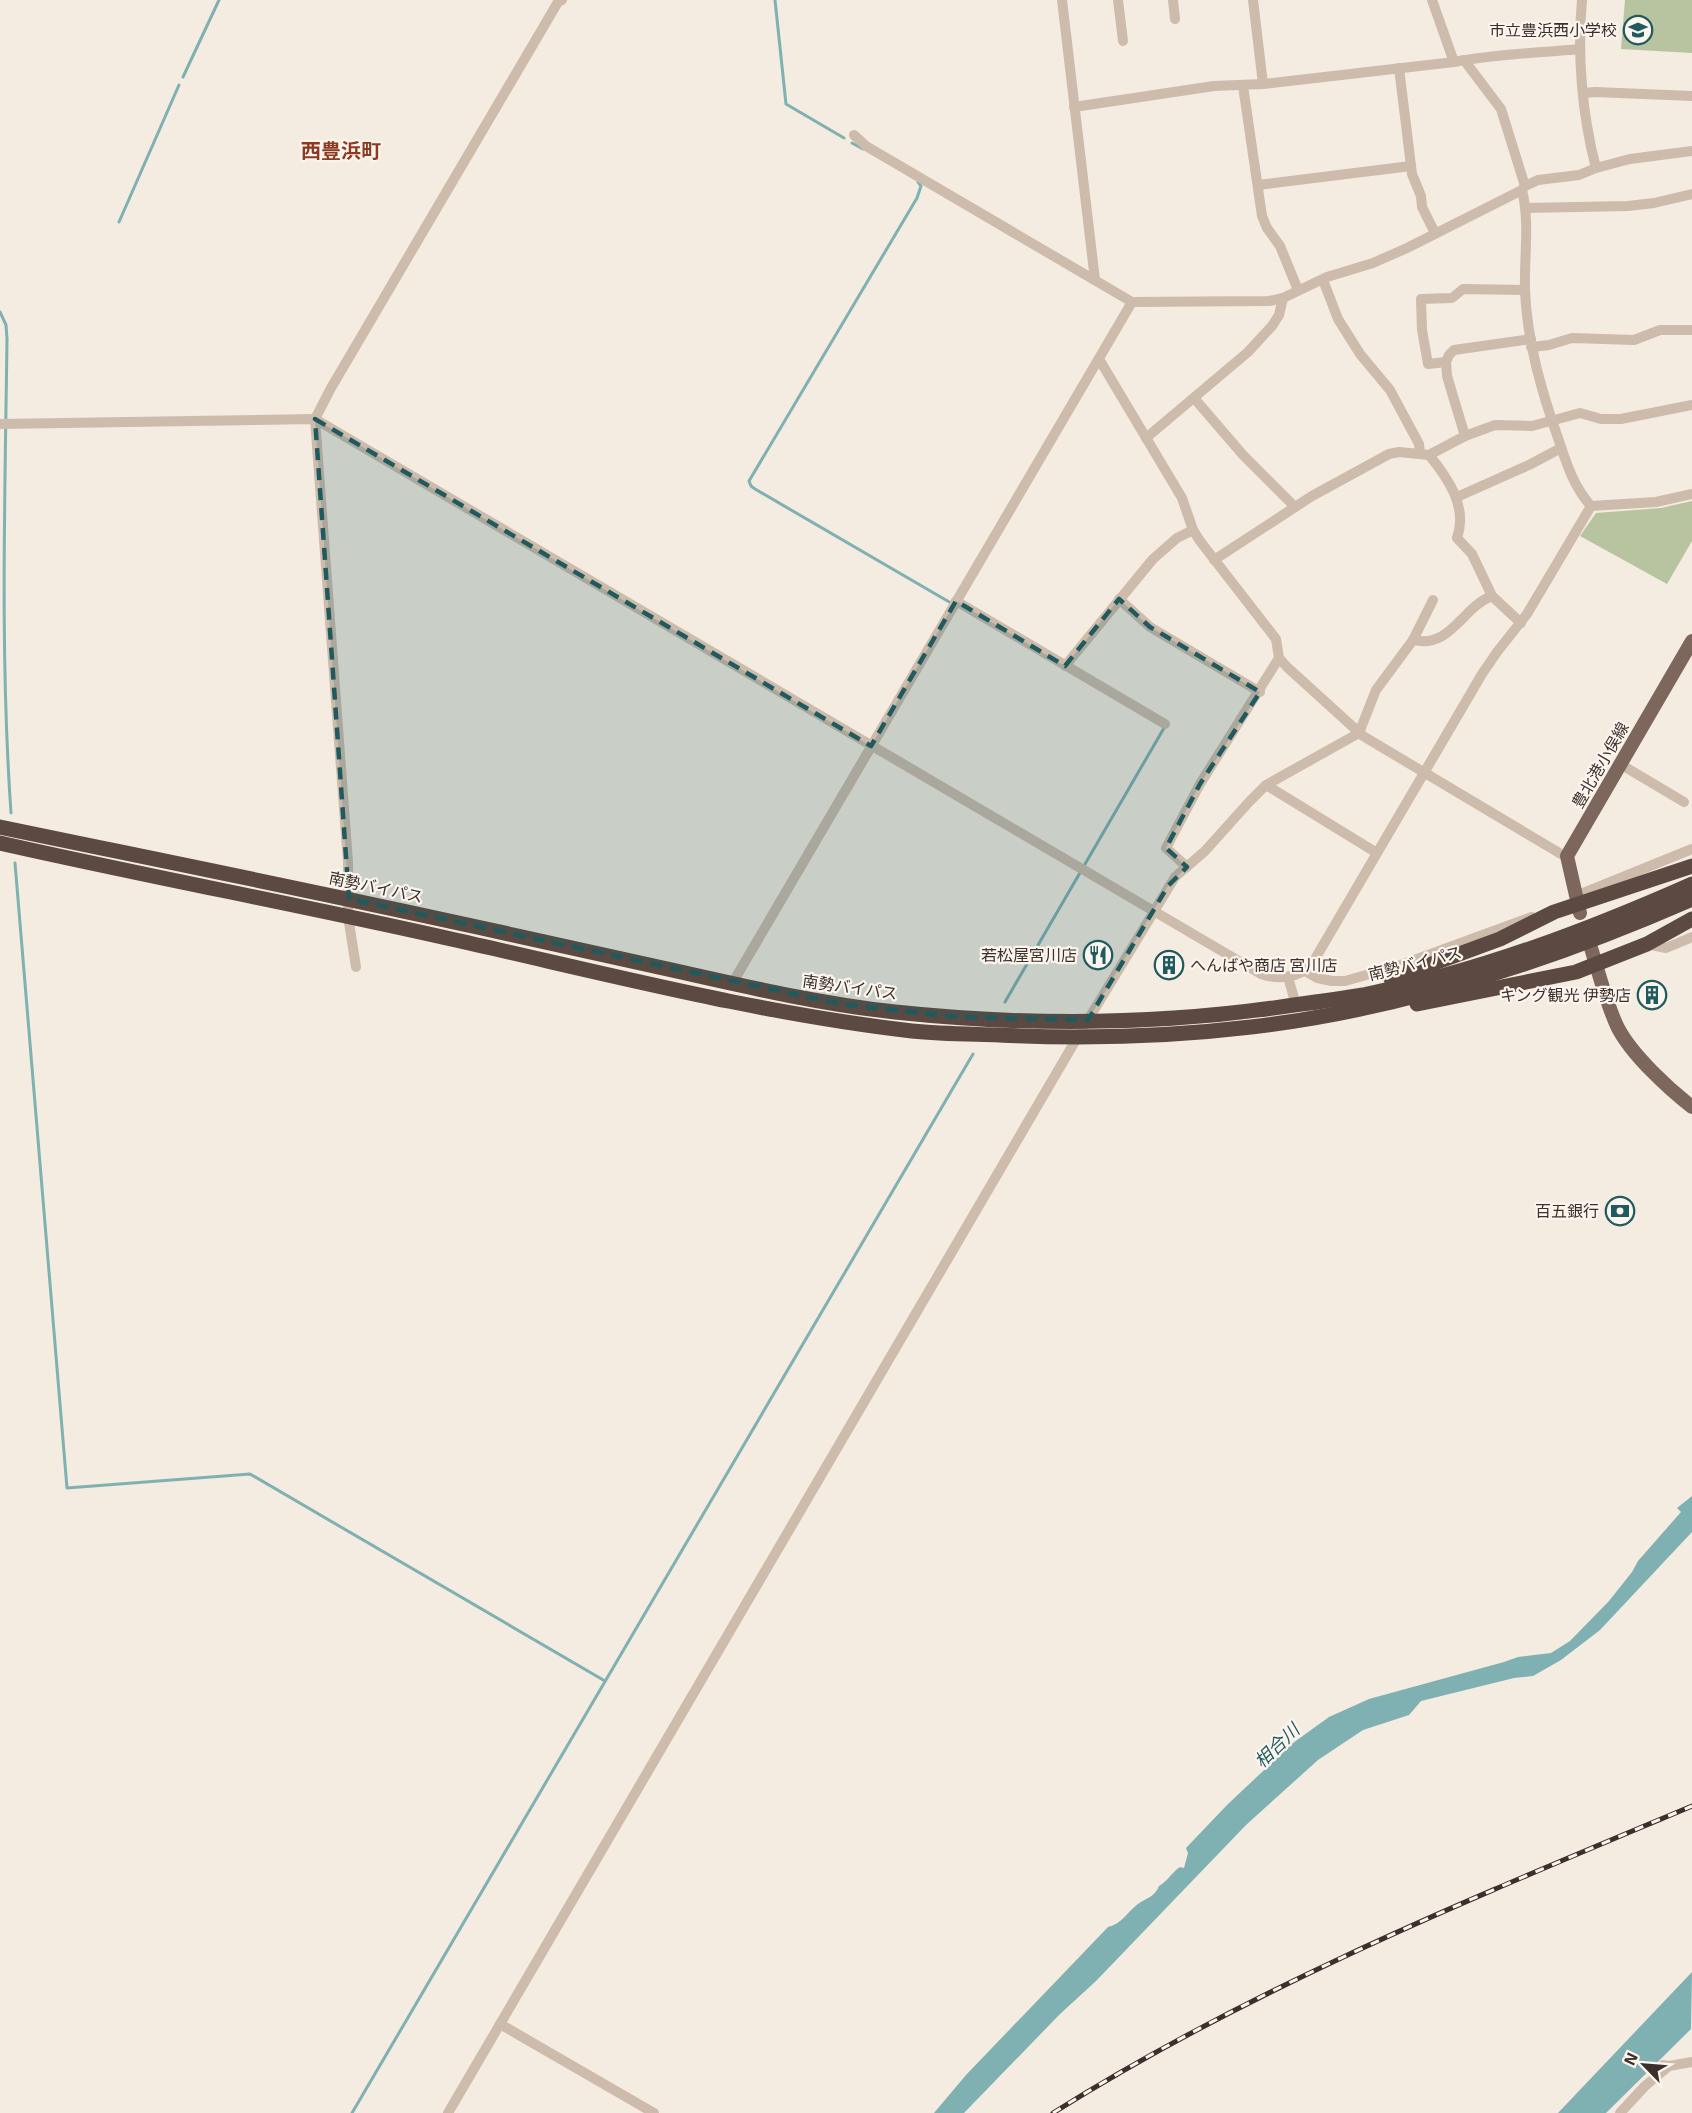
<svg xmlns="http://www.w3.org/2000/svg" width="1692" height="2113" viewBox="0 0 1692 2113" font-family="'Exo 2','Noto Sans JP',sans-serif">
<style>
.green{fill:#b8c4a0}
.water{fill:#7fb0b2}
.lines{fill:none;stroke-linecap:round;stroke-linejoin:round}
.stream{stroke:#7fb0b2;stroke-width:3}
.minor{stroke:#cdbbac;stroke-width:10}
.major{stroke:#7d675c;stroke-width:14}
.highway{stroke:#5c4a42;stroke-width:15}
.rail-casing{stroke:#3b302b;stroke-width:5}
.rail{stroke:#fbf5ee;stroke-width:3;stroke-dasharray:9;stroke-linecap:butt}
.marked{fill:#1f5a5e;fill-opacity:0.2;stroke:#1f5a5e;stroke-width:4.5;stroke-dasharray:12 8;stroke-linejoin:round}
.labels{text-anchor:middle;stroke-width:4.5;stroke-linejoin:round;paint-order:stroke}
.poi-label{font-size:16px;fill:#3b302b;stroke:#fbf5ee;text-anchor:end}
.street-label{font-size:16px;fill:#3b302b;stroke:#fbf5ee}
.water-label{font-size:18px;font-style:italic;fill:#1f5a5e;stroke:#fbf5ee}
.quarter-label{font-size:20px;font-weight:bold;fill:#8c3b22;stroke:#fbf5ee}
</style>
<rect width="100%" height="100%" fill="#f4ebe1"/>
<g class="green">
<path d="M1625,0H1692V53L1621,49Z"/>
<path d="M1692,501V541L1667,584L1580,536L1596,513L1661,508Z"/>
</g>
<g class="water">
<path d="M1692,1496V1532L1600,1630L1561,1660L1533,1676L1514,1678L1421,1701L1409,1715L1363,1730L1318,1760L1246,1825L1096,1981L1060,2014L964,2113H934L966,2075L1108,1927C1122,1924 1127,1912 1138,1904C1146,1898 1155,1897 1159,1886C1169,1880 1171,1873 1180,1867L1184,1868L1188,1853L1186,1848L1228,1804L1293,1743L1329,1717L1369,1699L1504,1662L1518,1657L1551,1653L1570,1641L1609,1601L1632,1572L1638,1561L1681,1512L1677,1508Z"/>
<path d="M1692,1972L1691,2029L1606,2113H1558Z"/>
</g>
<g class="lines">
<g class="stream">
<path d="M775,0L786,104L844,138"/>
<path d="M183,77L219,0"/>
<path d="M852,143L863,149"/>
<path d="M918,182L921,186L917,198L749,481L751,486L755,489L951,603"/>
<path d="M119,222L179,85"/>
<path d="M0,312L6,325L7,339C5,497 0,656 11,813"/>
<path d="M15,863L67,1488L250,1474L605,1681"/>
<path d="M1005,1002L1164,728"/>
<path d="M352,2113L973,1054"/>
</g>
<g class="minor">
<path d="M1062,0L1095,280"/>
<path d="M1118,0L1123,41"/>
<path d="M1173,0L1175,19"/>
<path d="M1253,0L1263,84"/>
<path d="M1432,0L1454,62C1495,54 1538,53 1580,49"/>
<path d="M1582,0C1577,54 1582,115 1596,168"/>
<path d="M1464,60L1501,109L1525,186L1522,190C1530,223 1524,256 1525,290C1527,342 1542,393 1559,441C1567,465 1574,487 1591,506"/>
<path d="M1399,68L1412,174L1421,196L1422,207L1435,233"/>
<path d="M1243,86L1262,216L1267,228L1280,246L1298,290"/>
<path d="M1584,93L1595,92L1692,96"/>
<path d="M1074,107L1214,86L1263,84L1454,62"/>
<path d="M854,135L866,146L1132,302L1269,301L1283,298L1327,277L1373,263L1407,248L1522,190"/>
<path d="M1258,185L1411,166"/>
<path d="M1525,186L1538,180L1579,175L1596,168L1630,159L1692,151"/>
<path d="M1526,208L1628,206L1654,203L1692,194"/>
<path d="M1323,280L1338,319L1360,354L1390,390L1419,444L1420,454"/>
<path d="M1525,290L1463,289L1452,298L1421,299L1422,330L1428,364L1446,362L1449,355L1454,350L1531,339"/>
<path d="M1531,347L1549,345L1572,338L1634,340L1660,330H1692"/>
<path d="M1099,359L1182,498L1193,530L1200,541L1276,639L1279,658L1287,667L1363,736L1561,854L1567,856"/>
<path d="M1446,362L1447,376L1465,436"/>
<path d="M1194,398L1243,455L1295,507"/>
<path d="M0,424L315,419L1261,974C1278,980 1299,978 1312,964L1482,674L1497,652L1527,614L1591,506"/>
<path d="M1146,438L1248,352L1272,326L1279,315L1283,298"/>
<path d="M1429,455C1448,478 1468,507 1457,538L1472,554L1492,596L1521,623"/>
<path d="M1457,497L1529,465L1561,448"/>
<path d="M1591,506L1656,502L1692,494"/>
<path d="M1214,560L1312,496L1389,454L1399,452L1429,455L1465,436L1495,425L1532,426L1580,413L1601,419H1621L1692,405"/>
<path d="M1119,599L1150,627L1260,692"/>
<path d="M956,601L1165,724"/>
<path d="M1413,640C1451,649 1462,607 1492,596"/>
<path d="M1065,666L1153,559L1177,538L1193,530"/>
<path d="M1620,764L1684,802"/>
<path d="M1266,785L1377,853"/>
<path d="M1187,867L1166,848L1200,784L1279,658"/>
<path d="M1576,896L1692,849"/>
<path d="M1647,944L1666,948L1692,937"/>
<path d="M356,967L348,916V862L315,419L331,388L558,2L562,0"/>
<path d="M1305,971L1317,978L1332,981H1345L1398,966L1532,917"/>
<path d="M736,977L1132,302"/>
<path d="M1288,977L1296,1005"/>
<path d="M500,2024L654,2113"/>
<path d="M1663,2065L1669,2066L1692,2062"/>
<path d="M448,2113L1077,1038L1175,877L1205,851L1249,802L1266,785L1359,733L1376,690L1413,640L1433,600"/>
<path d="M1620,2113L1645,2086L1669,2066"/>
</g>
<g class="major">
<path d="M1580,913L1567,856L1692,641"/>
<path d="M1591,948C1599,973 1607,1006 1618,1028C1632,1055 1669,1089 1692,1107"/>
</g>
<g class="highway">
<path d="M0,827C159,860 318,892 477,927C545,942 613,957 681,972C752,988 822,1004 895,1012C1027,1026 1163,1025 1294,1005C1317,1002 1340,999 1363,995C1477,972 1586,931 1692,884"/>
<path d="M0,843C150,877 301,905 451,939C604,973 756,1013 912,1031C941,1034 970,1034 999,1035C1083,1039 1167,1037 1251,1027C1400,1010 1555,959 1692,899"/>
<path d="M1391,979L1500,939L1554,912L1692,866"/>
<path d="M1417,1004L1576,972L1647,944L1692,919"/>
</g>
<g class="rail-casing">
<path id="rail" d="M1053,2113C1255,1986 1473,1898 1692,1806"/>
</g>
<use href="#rail" class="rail"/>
</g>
<path class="marked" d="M315,419L871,746L956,601L1065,666L1119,599L1150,627L1260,692L1200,784L1166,848L1187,867L1168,886L1088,1020L955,1017L840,1004L349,899Z"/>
<defs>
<g id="school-ring" transform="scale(1.5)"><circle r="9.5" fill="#fbf5ee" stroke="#1f5a5e" stroke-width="1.5"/><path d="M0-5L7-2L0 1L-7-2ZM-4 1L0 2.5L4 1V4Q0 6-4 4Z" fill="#1f5a5e"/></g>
<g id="restaurant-ring" transform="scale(1.5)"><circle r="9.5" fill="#fbf5ee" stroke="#1f5a5e" stroke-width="1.5"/><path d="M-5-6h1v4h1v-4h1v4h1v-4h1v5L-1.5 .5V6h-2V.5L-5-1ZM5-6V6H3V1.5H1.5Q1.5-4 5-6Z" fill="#1f5a5e"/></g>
<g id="building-ring" transform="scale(1.5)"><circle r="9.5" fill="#fbf5ee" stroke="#1f5a5e" stroke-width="1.5"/><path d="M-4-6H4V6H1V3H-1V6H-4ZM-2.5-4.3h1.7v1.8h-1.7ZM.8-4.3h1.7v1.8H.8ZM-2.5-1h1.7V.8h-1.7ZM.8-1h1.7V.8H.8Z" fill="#1f5a5e"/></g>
<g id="bank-ring" transform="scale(1.5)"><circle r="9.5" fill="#fbf5ee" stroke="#1f5a5e" stroke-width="1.5"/><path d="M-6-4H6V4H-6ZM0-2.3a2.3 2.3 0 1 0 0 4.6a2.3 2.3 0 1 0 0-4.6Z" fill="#1f5a5e"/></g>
</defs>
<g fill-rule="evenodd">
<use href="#school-ring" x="1638" y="30"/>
<use href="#restaurant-ring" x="1098" y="955"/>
<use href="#building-ring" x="1169" y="965"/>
<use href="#building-ring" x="1652" y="995"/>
<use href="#bank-ring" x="1620" y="1211"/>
</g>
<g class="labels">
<g class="poi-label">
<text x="1617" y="36">市立豊浜西小学校</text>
<text x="1077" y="961">若松屋宮川店</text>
<text x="1190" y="971" text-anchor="start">へんばや商店 宮川店</text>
<text x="1631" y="1001">キング観光 伊勢店</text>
<text x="1599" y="1217">百五銀行</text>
</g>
<g class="street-label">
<text transform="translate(1600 765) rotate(-60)" y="6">豊北港小俣線</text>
<text transform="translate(376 887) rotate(12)" y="6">南勢バイパス</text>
<text transform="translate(1415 963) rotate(-14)" y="6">南勢バイパス</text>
<text transform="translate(850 987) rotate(8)" y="6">南勢バイパス</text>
</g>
<g class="water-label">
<text transform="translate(1277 1746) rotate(-44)" y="6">相合川</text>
</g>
<g class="quarter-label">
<text x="341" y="158">西豊浜町</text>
</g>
</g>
<g transform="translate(1644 2065) rotate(295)" stroke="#fbf5ee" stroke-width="4.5" paint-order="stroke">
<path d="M0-4.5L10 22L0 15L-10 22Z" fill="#3b302b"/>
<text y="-9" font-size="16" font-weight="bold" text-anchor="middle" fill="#3b302b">N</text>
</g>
</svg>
